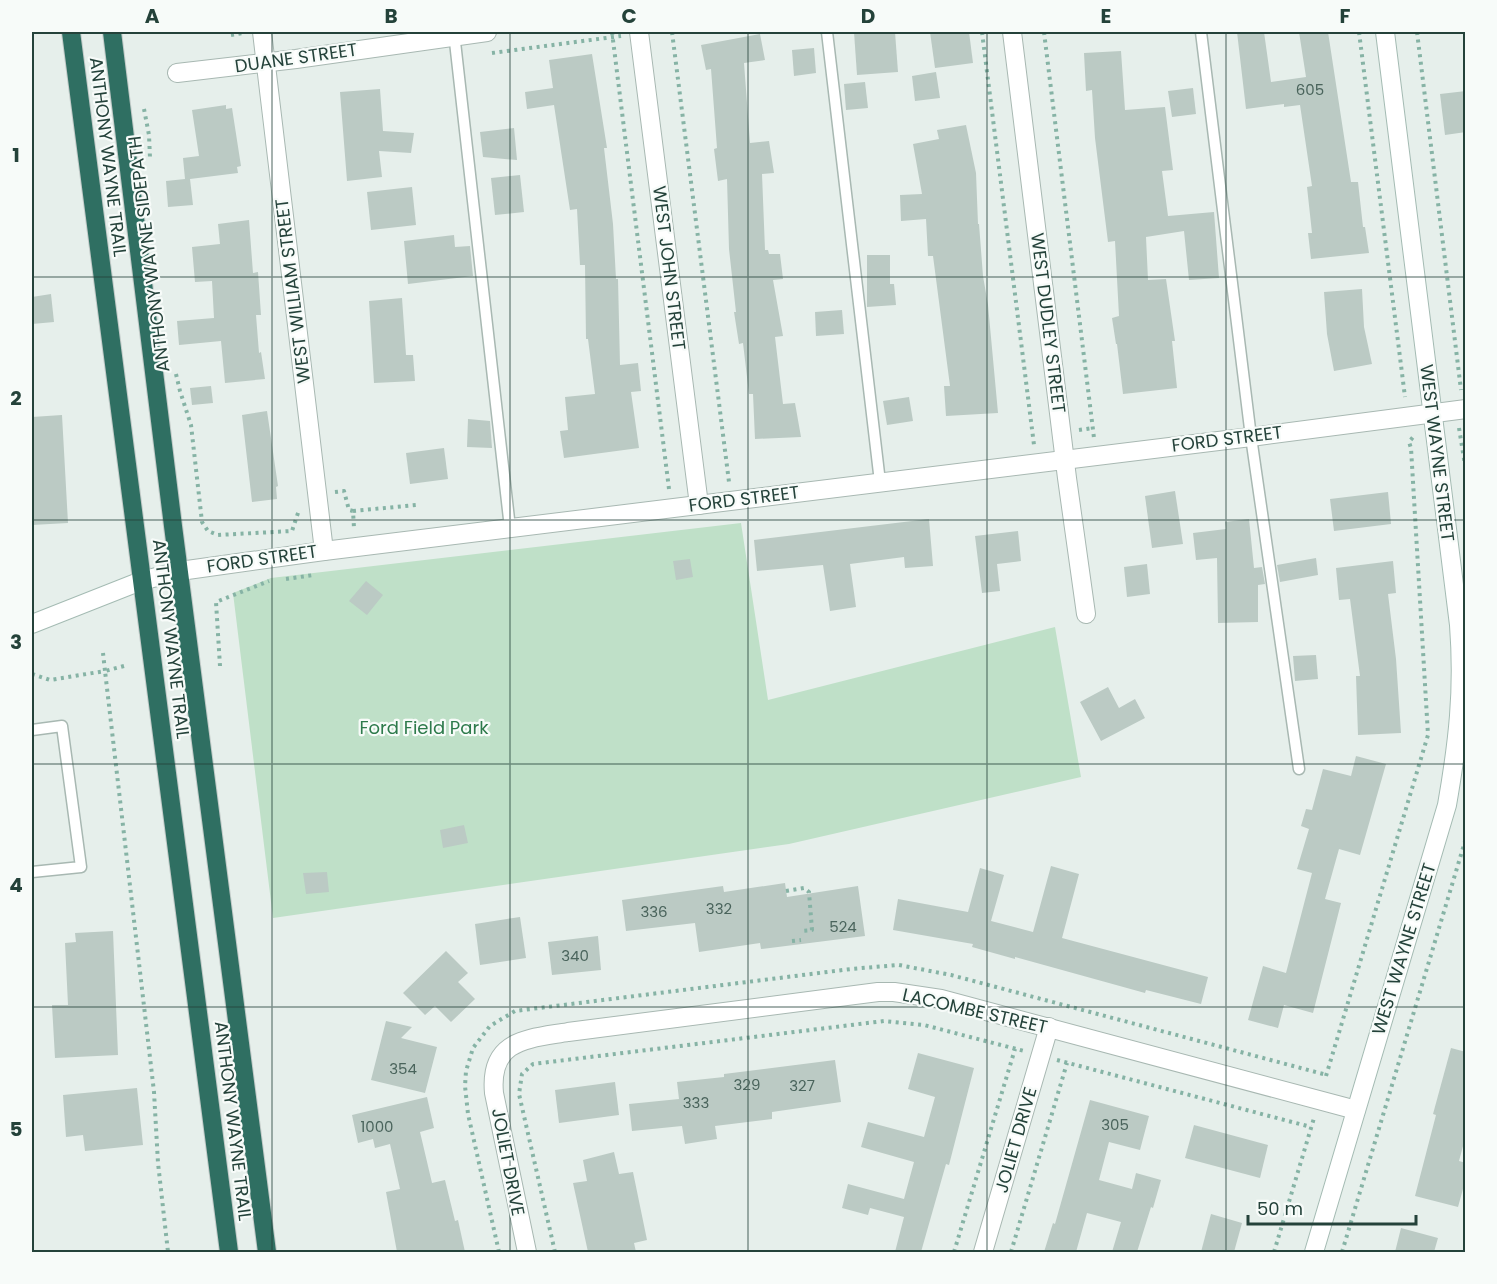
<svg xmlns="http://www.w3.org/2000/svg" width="1497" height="1284" viewBox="0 0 1497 1284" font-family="Poppins,sans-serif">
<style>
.green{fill:#bfe0c8}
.building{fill:#bbcac4}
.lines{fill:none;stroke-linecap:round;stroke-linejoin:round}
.lane-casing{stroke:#a8b8b2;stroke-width:13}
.street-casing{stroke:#a8b8b2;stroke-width:20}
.secondary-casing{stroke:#a4bbb3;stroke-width:20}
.highway-casing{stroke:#c2cac8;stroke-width:20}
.path{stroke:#86b3a5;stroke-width:4;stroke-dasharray:3 4.5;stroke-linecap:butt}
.lane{stroke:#fff;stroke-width:10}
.street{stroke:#fff;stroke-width:18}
.secondary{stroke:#fff;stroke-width:18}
.highway{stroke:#2f6f62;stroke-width:18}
.grid{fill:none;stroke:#24423a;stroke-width:1.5;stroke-opacity:0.55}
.labels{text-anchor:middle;stroke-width:4.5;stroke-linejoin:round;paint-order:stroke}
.number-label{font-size:15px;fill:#4a645c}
.street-label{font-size:18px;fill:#24423a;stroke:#f7fbf9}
.park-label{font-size:18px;fill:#2d7a4b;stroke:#f7fbf9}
.neatline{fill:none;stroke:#24423a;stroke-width:2}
.grid-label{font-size:20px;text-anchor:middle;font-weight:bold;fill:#24423a}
</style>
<rect width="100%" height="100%" fill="#e6efeb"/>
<path class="green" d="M741,523L768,700L1055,627L1081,777L789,844L273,918L233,593L271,578Z"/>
<g class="building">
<path d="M854,32H895L898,72L857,75Z"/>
<path d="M930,32H969L973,63L935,68Z"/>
<path d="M1237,32H1264L1271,82L1306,77L1299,32H1328L1351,182H1358L1363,227H1365L1369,253L1311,259L1308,233H1312L1307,187L1312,186L1300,105L1284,107V104L1246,109Z"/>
<path d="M760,34L765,60L744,63L750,143L769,141L774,173L762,174L765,250H768L769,254H780L783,279L773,280L783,336L775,337L783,404L795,403L801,437L755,439L753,394H749L743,343L739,344L734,312H736L729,249L727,179L718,181L714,149L717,148L711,69L706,70L701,45Z"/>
<path d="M814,48L816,73L794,76L792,50Z"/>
<path d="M1121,51L1125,110L1165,107L1173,170L1162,171L1168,216L1214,212L1219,278L1189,280L1184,231L1146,237L1148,280L1166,279L1175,341H1172L1177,388L1123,394L1117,344H1116L1112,318L1119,316L1115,241L1108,242L1095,138L1092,90L1086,91L1084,53Z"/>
<path d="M592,54L607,148H604L613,224L616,279H618L620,365L638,363L641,391L631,392L639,448L564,458L560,431L568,430L565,397L595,394L588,339H586L585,265H580L577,209L570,210L554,105L527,109L525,92L553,88L549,60Z"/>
<path d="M936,72L940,98L915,101L912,76Z"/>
<path d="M865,82L868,108L846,110L844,84Z"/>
<path d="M1193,88L1196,114L1172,117L1168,91Z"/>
<path d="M380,89L383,131L414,133L411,153L379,151L382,177L347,181L340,92Z"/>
<path d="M1466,91V132L1445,135L1440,94Z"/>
<path d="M226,105V109L232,108L241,166L237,167L238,173L190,179L193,205L168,207L166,181L185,179L183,158L199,156L192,110Z"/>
<path d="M966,125L976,173L978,224H979L983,276L988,305L998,413L946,416L944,386H950L933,256H928L926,219L901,221L900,195L922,194L913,144L939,139L937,130Z"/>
<path d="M514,128L517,160L483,157L480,132Z"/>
<path d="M520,175L524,212L495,215L491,178Z"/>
<path d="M412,187L416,225L371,230L367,192Z"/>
<path d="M249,220L253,273L258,272L261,315H256L259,353L261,352L265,379L225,383L221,341L179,345L177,321L214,318L212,281L195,282L192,247L220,244L218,224Z"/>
<path d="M454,235L455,247L470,246L473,276L408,284L404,241Z"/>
<path d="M867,255H890V284H894L896,305L867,307Z"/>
<path d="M1362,289L1364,327L1372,364L1334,371L1327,334L1324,292Z"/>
<path d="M51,294L54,322L32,324V297Z"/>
<path d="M402,298L406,355H413L415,381L374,383L369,301Z"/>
<path d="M842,310L844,334L816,336L815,312Z"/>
<path d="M211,386L213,403L192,405L190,388Z"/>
<path d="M909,397L913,421L887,425L883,401Z"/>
<path d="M267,411L278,486L276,487L277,499L252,502L242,415Z"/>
<path d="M62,415L68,523L32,525V492H34L32,417Z"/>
<path d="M468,419L490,421L492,448L467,447Z"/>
<path d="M444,448L448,479L410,484L406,453Z"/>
<path d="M1175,491L1183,544L1152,548L1145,496Z"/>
<path d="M1388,492L1391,524L1334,531L1330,499Z"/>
<path d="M929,519L933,566L905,568L904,557L850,564L856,607L830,611L823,565L757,571L754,540Z"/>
<path d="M1249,519L1254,568L1262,567L1265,584L1258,585V622L1218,623L1217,558L1196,560L1193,533L1226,529L1225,522Z"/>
<path d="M1018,531L1021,561L997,564L1000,591L982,593L975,536Z"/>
<path d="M1316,558L1318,575L1280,582L1277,565Z"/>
<path d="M690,559L693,577L676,580L673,561Z"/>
<path d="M1393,561L1396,593L1388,594L1396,659L1401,733L1358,735L1356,676H1360L1350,599L1339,600L1336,568Z"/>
<path d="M1147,564L1150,594L1127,597L1124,567Z"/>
<path d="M366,581L383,595L367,615L349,601Z"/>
<path d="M1316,655L1318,679L1295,681L1293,656Z"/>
<path d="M1108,687L1119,708L1135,699L1145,718L1101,741L1080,702Z"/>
<path d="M1356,756L1386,764L1360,855L1339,849L1325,899L1341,903L1313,1013L1284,1005L1278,1028L1248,1020L1263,966L1286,973L1312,873L1297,869L1309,829L1301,826L1306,809L1312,810L1323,769L1351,776Z"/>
<path d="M464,825L468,843L443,848L440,830Z"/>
<path d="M1051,866L1079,874L1062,938L1208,977L1201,1004L1146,990L1145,993L1015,957V959L972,947L973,944L893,930L898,899L968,912L980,868L1004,875L991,921L1033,932Z"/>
<path d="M327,872L329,892L306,894L303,873Z"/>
<path d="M785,883L787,897L858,886L865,936L761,949L760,943L699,952L695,923L626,931L622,900L723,886L724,892Z"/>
<path d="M520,917L526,958L480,965L475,924Z"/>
<path d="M113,931L118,1055L55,1058L52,1005H68L65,943L76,942L75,933Z"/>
<path d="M598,936L601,970L552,975L548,942Z"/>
<path d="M446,951L468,973L458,982L475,999L451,1022L435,1006L425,1015L403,993Z"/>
<path d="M386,1021L412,1027L401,1038L437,1047L425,1093L371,1080Z"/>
<path d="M1451,1048L1466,1052V1135L1459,1161L1466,1163V1178L1458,1207L1415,1196L1436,1115L1433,1114Z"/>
<path d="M918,1053L974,1068L949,1165L946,1164L921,1252H895L904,1217L870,1208L868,1215L842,1208L848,1184L904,1199L914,1162L861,1147L868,1122L924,1137L935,1097L908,1089Z"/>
<path d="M835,1060L841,1102L772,1112V1119L715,1126L717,1139L685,1144L682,1126L632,1131L629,1104L679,1099L677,1082L724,1077V1074Z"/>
<path d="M615,1082L619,1115L559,1123L555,1090Z"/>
<path d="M137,1088L143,1145L85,1151L83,1135L66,1137L63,1095Z"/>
<path d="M427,1097L434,1128L420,1132L432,1183L445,1180L455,1221L458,1220L465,1252H397L386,1192L400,1189L390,1144L375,1148L373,1139L358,1143L352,1115Z"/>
<path d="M1090,1100L1149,1116L1140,1150L1109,1142L1099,1180L1132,1189L1136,1173L1161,1180L1153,1208L1151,1207L1137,1252H1112L1121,1222L1087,1213L1076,1252H1044L1053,1223L1055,1224Z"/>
<path d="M1194,1125L1268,1145L1260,1178L1185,1158Z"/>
<path d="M614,1152L619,1174L633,1172L647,1240L634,1243L636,1252H588L573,1183L587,1181L583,1160Z"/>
<path d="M1211,1214L1242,1223L1234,1252H1201Z"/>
<path d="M1401,1228L1438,1238L1434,1252H1395Z"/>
</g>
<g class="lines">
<g class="lane-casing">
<g id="lane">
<path d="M827,32L880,482"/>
<path d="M1201,32L1251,437L1299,769"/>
<path d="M454,33L510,528"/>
<path d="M32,730L62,726L81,867L32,872"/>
</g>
</g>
<g class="street-casing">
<g id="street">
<path d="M262,32L324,551"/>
<path d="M639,32L699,505"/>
<path d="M1012,32L1067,478L1086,614"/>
<path d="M177,73L296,59L487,32"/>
<path d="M180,571L324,551L1251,437L1466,409"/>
<path d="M527,1252L494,1093C489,1039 528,1039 568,1032L878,992H894L941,999L1356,1110"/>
<path d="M983,1252L1049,1027"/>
</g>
</g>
<g class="secondary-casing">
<g id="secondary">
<path d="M32,624L141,581L180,571"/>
<path d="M1314,1252L1447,805C1458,742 1464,690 1459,625L1385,32"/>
</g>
</g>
<g class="highway-casing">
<g id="highway">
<path d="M71,32L229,1252"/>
<path d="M112,32L173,526L267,1252"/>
</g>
</g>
<g class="path">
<path d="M612,32L669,489"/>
<path d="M672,32L729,482"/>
<path d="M982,32L1034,445"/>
<path d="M1044,32L1094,438"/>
<path d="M1359,32L1405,397"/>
<path d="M1417,32L1461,390"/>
<path d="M231,35L243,33"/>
<path d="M492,53L621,36"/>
<path d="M144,109L149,135L150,158"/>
<path d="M176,374L180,391L191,425L202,522L208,531L218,535L292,531L299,510"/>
<path d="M1459,428L1466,471"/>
<path d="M1079,430L1093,428"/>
<path d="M335,492L344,491L349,510L353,511L354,528"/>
<path d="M353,511L416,505"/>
<path d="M286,579L314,575"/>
<path d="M124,666L105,671L154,1092L158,1163L168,1252"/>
<path d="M220,666L216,602L269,581"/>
<path d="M32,674L50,680L105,671L103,653"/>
<path d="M786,891L804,888L809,892L812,930L800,931"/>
<path d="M792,941L801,940"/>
<path d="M1057,1060L1311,1127"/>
<path d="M1326,1076L1428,735L1411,448L1409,442L1414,436"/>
<path d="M499,1252L468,1114L465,1086L466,1071L473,1048L490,1026L515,1011L851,969L899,965L951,975L1327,1075"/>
<path d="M555,1252L519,1094L522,1074L533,1064L884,1021L924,1025L1024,1051"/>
<path d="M954,1252L1015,1049"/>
<path d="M1011,1252L1067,1063"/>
<path d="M1274,1252L1314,1118"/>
<path d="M1342,1252L1466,838"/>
</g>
<use href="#lane" class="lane"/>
<use href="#street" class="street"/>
<use href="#secondary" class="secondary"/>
<use href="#highway" class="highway"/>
</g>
<path class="grid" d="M272,32V1252M510,32V1252M748,32V1252M987,32V1252M1226,32V1252M32,277H1466M32,520H1466M32,764H1466M32,1007H1466"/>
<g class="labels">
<g class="number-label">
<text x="1310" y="95">605</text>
<text x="719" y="914">332</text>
<text x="654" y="917">336</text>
<text x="843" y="932">524</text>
<text x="575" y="961">340</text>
<text x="403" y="1074">354</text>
<text x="747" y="1090">329</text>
<text x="802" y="1091">327</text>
<text x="696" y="1108">333</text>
<text x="1115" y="1130">305</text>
<text x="377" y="1132">1000</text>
</g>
<g class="street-label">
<text transform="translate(296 58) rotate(-8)" y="6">DUANE STREET</text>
<text transform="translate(108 157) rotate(83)" y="6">ANTHONY WAYNE TRAIL</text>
<text transform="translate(149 254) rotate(-97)" y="6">ANTHONY WAYNE SIDEPATH</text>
<text transform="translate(669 268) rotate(83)" y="6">WEST JOHN STREET</text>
<text transform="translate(293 291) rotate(-97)" y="6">WEST WILLIAM STREET</text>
<text transform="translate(1048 323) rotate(83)" y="6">WEST DUDLEY STREET</text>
<text transform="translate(1227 439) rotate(-7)" y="6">FORD STREET</text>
<text transform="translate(1437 453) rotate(83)" y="6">WEST WAYNE STREET</text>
<text transform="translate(744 499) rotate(-7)" y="6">FORD STREET</text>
<text transform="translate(262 559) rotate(-8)" y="6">FORD STREET</text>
<text transform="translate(171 639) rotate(83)" y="6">ANTHONY WAYNE TRAIL</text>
<text transform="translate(1404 949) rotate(-73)" y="6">WEST WAYNE STREET</text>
<text transform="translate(975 1011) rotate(13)" y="6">LACOMBE STREET</text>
<text transform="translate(233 1121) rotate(83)" y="6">ANTHONY WAYNE TRAIL</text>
<text transform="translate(1016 1140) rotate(-74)" y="6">JOLIET DRIVE</text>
<text transform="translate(508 1162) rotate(79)" y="6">JOLIET DRIVE</text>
</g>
<g class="park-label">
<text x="424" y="734">Ford Field Park</text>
</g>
</g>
<rect width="1497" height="1284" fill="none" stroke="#f7fbf9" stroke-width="66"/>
<path d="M1248 1215v9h168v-9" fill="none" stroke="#24423a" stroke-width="3"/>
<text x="1257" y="1215" font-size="18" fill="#24423a" stroke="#f7fbf9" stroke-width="4.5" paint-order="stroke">50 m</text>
<rect x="33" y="33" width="1431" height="1218" class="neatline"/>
<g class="grid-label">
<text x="152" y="23">A</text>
<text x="391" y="23">B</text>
<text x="629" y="23">C</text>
<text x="868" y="23">D</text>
<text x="1106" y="23">E</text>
<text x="1345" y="23">F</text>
<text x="16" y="162">1</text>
<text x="16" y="405">2</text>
<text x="16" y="649">3</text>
<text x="16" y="892">4</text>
<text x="16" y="1136">5</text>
</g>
</svg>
